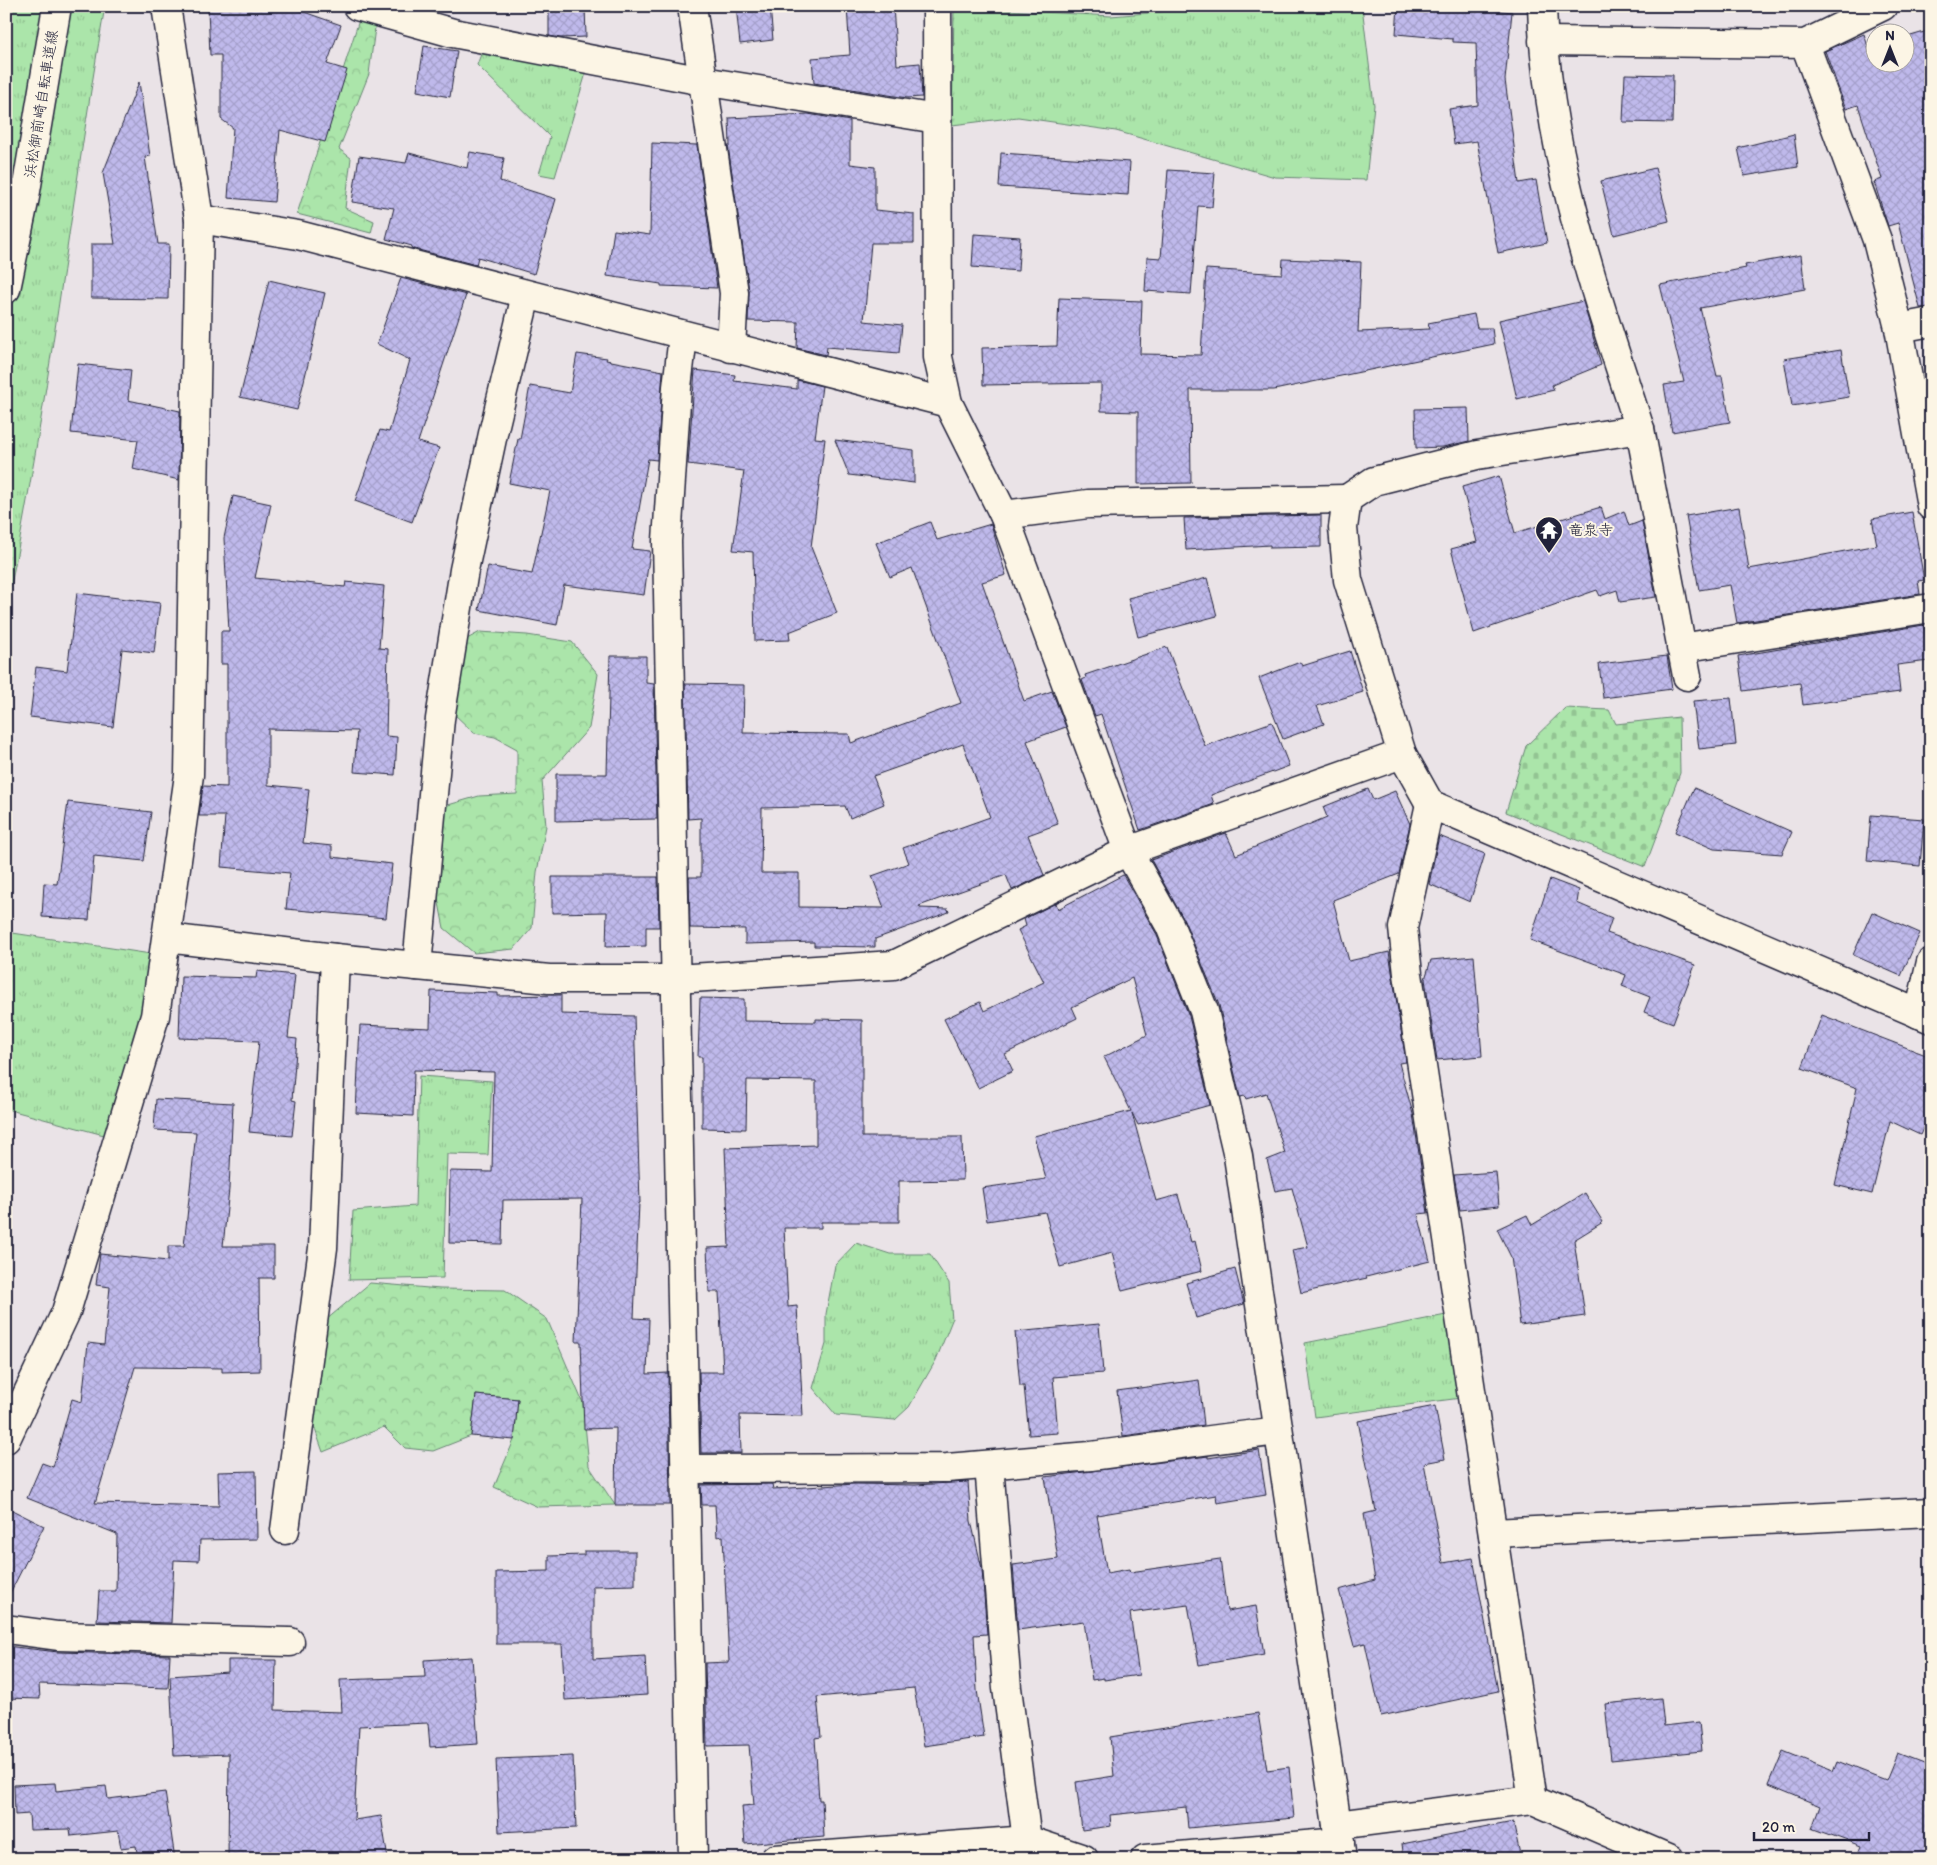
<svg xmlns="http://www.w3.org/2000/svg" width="1937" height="1865" viewBox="0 0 1937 1865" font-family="Itim,'Klee One',sans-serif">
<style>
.grass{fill:url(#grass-tufts);stroke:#668472}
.forest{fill:url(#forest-crowns);stroke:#668472}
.cemetery{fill:url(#cemetery-stones);stroke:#668472}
.building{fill:url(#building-cross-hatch);stroke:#22223b;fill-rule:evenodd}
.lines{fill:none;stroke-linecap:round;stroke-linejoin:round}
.minor-casing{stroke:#22223b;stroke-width:31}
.secondary-casing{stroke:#22223b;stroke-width:31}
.minor{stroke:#fcf5e5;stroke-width:28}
.secondary{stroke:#fcf5e5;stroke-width:28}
.labels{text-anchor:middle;stroke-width:4;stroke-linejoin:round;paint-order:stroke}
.street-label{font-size:15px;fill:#22223b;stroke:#fcf5e5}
.poi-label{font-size:15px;fill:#22223b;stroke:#fcf5e5;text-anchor:start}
</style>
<defs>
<pattern id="grass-tufts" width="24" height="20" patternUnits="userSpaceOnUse" patternTransform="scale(1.25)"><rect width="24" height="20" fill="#abe5aa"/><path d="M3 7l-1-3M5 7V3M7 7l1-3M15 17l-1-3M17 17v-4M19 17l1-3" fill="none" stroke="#93c493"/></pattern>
<pattern id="forest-crowns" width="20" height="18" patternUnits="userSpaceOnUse" patternTransform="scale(1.25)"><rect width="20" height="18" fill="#abe5aa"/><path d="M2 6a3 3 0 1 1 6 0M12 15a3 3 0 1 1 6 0" fill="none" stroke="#93c493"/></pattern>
<pattern id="cemetery-stones" width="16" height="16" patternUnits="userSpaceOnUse" patternTransform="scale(1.25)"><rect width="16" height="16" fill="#abe5aa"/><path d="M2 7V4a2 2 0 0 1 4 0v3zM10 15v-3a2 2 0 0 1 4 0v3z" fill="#93c493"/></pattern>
<pattern id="building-cross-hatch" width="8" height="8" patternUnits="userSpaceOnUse" patternTransform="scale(1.25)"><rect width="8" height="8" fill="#bfb9eb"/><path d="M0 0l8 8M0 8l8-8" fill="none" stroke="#a49fca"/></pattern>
</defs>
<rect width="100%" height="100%" fill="#eae3e7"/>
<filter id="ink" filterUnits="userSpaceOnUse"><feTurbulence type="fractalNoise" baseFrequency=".02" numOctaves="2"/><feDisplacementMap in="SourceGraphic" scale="10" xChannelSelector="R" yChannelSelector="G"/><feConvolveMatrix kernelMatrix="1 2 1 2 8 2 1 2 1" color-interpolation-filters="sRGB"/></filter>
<g filter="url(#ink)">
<g class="grass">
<path d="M6,6H105C70,207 48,410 6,609Z"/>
<path d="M1197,6H1362L1374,105L1366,180L1275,177L1116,131L1018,117L952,125L954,7L1111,16L1182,10Z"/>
<path d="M484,46L586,73L555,177L539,174L550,137L477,65Z"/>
<path d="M6,932L164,956L119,1139L6,1109Z"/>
<path d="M419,1076L492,1081L488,1155L447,1154L443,1278L349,1280L353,1211L415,1206Z"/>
<path d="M856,1243L890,1254H930L949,1283L952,1320L936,1360L909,1407L895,1420L836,1415L813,1388L826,1344V1314L835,1265Z"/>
<path d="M1446,1315L1461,1398L1315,1417L1305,1343Z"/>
</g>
<g class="forest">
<path d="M377,12L369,74L339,149L351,158L345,208L374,221L371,233L297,214L360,17Z"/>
<path d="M480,632L527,635L572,642L598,674L589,728L542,781L546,826L537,872L532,928L514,949L474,953L444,928L434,878L431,810L479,796L517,794V749L495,737L474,733L452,712V647Z"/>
<path d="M370,1283L440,1289L505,1290L547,1319L583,1403L589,1466L615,1505L538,1507L494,1487L514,1440L518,1399L476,1395L471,1436L433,1451L405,1448L384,1427L323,1452L303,1395L326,1320Z"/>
</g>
<path class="cemetery" d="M1565,708L1609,710L1616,724L1679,717L1680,773L1645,867L1506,812L1526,746Z"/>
<g class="building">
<path d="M287,6L341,25L327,64L347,70L325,142L280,130L274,202L228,198L233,128L221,119V55H210L208,9Z"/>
<path d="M549,6H585L586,37L560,38L549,36Z"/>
<path d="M736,6H770L773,40L740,44Z"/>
<path d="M847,6H893L897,65L920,63L922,97L907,98L814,83L812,58L850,55Z"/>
<path d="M1398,6H1464L1512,12L1505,80L1519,183L1536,180L1547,243L1498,253L1477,141L1454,144L1449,109L1478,105L1476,43L1453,42V39L1396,34Z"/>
<path d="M1931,30V307L1920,308L1898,223L1888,226L1874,182L1882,179L1858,105L1846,109L1825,51L1864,34L1869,50L1874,48V62H1904V38Z"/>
<path d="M424,46L457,51L450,97L417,91Z"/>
<path d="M1625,74L1673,75L1672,123L1623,122Z"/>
<path d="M139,82L150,156L145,157L158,244H169L168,299L91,298V244H115L103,173Z"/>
<path d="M808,114L850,121V164L875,167V210L914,214V243H871L864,321L902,325L899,353L827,347L826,355L797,348L798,322L748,321L749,291L728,146H730L729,118Z"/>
<path d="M1794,134L1798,167L1744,176L1738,148Z"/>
<path d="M652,143L697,145L717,288L661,286V284L607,276L614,230L650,235Z"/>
<path d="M470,152L504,158L500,181L556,199L534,274L478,257L476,265L411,248L412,246L386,239L394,208L352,202L359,156L406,163L409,153L467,168Z"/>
<path d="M1001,153L1130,162L1128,195L999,187Z"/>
<path d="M1655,168L1669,221L1614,235L1601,181Z"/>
<path d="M1168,170L1215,173L1212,207L1198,206L1191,294L1145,291L1147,257L1161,258Z"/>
<path d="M974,234L1020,237L1018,271L972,267Z"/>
<path d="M1801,255L1805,289L1700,308L1717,376H1722L1730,422L1672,432L1664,385L1684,382L1660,285L1746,268L1745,265Z"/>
<path d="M1283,259L1361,262L1358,332L1430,329L1428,323L1474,314L1477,328H1492L1494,344L1274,390H1190L1191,483L1138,484V412L1101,411V383L983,385L982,348L1057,346L1059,298L1142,301L1140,354L1201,355L1206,269L1282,274Z"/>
<path d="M401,278L466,295L418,442L439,448L412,522L355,501L380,430L389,432L410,360L377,344Z"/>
<path d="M269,280L325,293L297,410L240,397Z"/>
<path d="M1583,301L1601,365L1552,385L1554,390L1517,399L1499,320Z"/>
<path d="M1841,350L1849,397L1792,406L1784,359Z"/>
<path d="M577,354L607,358L606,360L663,371L657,460L648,459L632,549L650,551L644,595L564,585L557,625L479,610L488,566L532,574L550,491L509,483L518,439H520L530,386L570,393Z"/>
<path d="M78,364L131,370L128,400L180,411L179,480L133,469L138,440L71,433Z"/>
<path d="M695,370L735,375L734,381L797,389V380L822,386L815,438L825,439L811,547L837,613L789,632L790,640L755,641L753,552L733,550L744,471L688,464Z"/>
<path d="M1468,408L1469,441L1443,447L1416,448L1415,409Z"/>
<path d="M835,440L914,450V483L849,475Z"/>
<path d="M1499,476L1515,533L1601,507L1605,519L1624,511L1629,526L1642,521L1656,597L1620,602L1617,590L1600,596L1597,590L1474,633L1451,549L1477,542L1462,487Z"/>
<path d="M233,496L271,504L255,578L345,587L346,582L384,586L379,648L388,649L386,736L397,737L395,775L354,772L357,731L268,729V785L309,789L303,843L332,846V857L392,864L386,918L286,909L290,873L221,867L225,816H199L203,786L227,787V664H221V631H229L224,538Z"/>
<path d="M1739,507L1749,569L1877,545L1872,519L1912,512L1924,580L1918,581L1920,594L1737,623L1730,585L1699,590L1686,516Z"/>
<path d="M1321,515V547L1270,548V545L1186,550L1184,518Z"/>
<path d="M930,522L937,540L991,524L1006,575L982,582L1024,701L1052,691L1066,727L1027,741L1058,824L1028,835L1044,875L1012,890L1006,875L919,906L920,908L948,909L949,912L875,939V947L814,946V942L745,944V929L690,928L689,877H701V818L688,819L685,684L744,685L743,733L849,734L851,743L961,703L912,568L890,577L876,543ZM963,744L990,817L903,848L909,863L872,876L884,908L799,907V873H761L762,808L845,806L850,818L884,804L873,776Z"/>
<path d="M1207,578L1217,616L1138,637L1128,598Z"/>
<path d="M77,593L160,603L154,653L122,649L113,727L30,717L36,667L67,671Z"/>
<path d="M1924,625L1929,661L1897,665L1900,692L1803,705L1800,683L1743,691L1738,656Z"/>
<path d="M1167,647L1205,746L1272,722L1289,766L1211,795L1214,804L1140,830L1101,714L1095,716L1082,680L1086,678L1085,675Z"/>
<path d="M1350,651L1363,692L1317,706L1324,724L1283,739L1259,678L1300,662L1302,666Z"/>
<path d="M610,656H646V683L654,684L657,819L556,821V774H607Z"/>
<path d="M1667,656L1672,689L1603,698L1599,664Z"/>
<path d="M1731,698L1736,745L1699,749L1693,701Z"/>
<path d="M1694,788L1792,832L1782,854L1714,849L1675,832Z"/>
<path d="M1368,789L1373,800L1395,791L1410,824L1399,874L1333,900L1349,961L1389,952L1406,1062L1399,1063L1413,1114L1428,1213L1418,1214L1430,1261L1366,1277L1367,1278L1301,1293L1292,1250L1308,1247L1292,1188L1275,1191L1267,1160L1285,1153L1266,1093L1246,1099L1245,1096L1240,1097L1219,1005L1184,920L1151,860L1226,833L1236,855L1327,817L1323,807Z"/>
<path d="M68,802L151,812L144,861L94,856L89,920L42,917L44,883L57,884Z"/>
<path d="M1871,815L1924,819L1920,866L1867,861Z"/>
<path d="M1439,836L1485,854L1470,902L1429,884Z"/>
<path d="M1123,875L1156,933L1189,1016L1210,1105L1138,1125L1132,1113L1156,1201L1178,1195L1191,1242L1195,1241L1202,1271L1122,1291L1112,1253L1060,1267L1045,1212L987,1221L982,1188L1046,1179L1034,1136L1131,1111L1104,1057L1147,1035L1132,978L1072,1007L1077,1018L1005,1054L1013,1071L978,1088L944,1019L980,1002L984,1011L1044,982L1018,930L1026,926L1024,919L1056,903L1058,909Z"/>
<path d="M552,877H658L659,927H646V946L606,947L607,912L552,913Z"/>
<path d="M1550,879L1579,890L1577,903L1612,918L1607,933L1695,965L1673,1023L1644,1012L1650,997L1622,986L1626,975L1530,940Z"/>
<path d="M1872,912L1920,933L1901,976L1853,955Z"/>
<path d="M1474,956L1482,1056L1437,1060L1425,979L1431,960Z"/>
<path d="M257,971L295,975L288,1038L297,1039L292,1100L296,1101L292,1136L249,1132L259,1041L179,1038L181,976L256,978Z"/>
<path d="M431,991L498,993V996L561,995V1014L634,1016L640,1203H639L634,1318L649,1319L647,1374L668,1373L670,1505H615L616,1428L584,1429L581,1342H576L582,1199L503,1200L502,1244L449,1243L450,1171L492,1172L494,1072L414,1070L413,1116L356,1113L360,1025L430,1028Z"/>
<path d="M700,998L744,999V1021L816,1022V1019L862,1020V1137H962L963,1180L899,1181V1222H821V1228H784L788,1307L797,1306L803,1416L740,1415L741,1453H701L699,1372H723L719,1292H709L707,1248L729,1247L725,1148L816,1145V1081L747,1080L746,1129L702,1128V1057H698Z"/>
<path d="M1822,1015L1931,1057V1112L1920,1135L1890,1121L1872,1194L1835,1185L1857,1088L1802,1068Z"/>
<path d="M156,1099L233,1103L229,1189L223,1246H274V1278H259L260,1371L222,1372V1368L135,1367L95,1503L219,1506L218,1472L256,1471L257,1539L200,1540L199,1561L174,1560L171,1623L97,1621L99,1591H116L117,1534L27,1498L42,1463L53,1467L72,1399L82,1402L88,1343L104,1345L110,1287L96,1285L100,1254L168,1261V1246H184L196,1132L154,1130Z"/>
<path d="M1496,1172L1499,1206L1460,1210L1454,1175Z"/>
<path d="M1585,1193L1603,1222L1574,1240L1585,1316L1520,1325L1511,1257L1497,1229L1527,1215L1532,1225Z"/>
<path d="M1235,1269L1244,1304L1196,1318L1186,1283Z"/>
<path d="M1099,1324L1103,1373L1053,1377L1058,1433L1029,1435L1024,1386H1020L1015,1332Z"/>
<path d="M1199,1380L1204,1425L1123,1436L1117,1391Z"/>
<path d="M476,1395L518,1399L514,1440L471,1436Z"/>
<path d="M1435,1406L1445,1459L1424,1463L1443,1563L1473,1558L1498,1691L1381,1716L1365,1643L1354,1646L1339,1590L1375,1580L1364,1514L1376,1511L1358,1421Z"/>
<path d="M1259,1450L1266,1495L1217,1503L1216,1495L1097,1515L1107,1573L1129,1569L1130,1572L1220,1559L1227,1611L1256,1606L1264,1654L1199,1665L1188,1605L1130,1613L1139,1675L1104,1680V1678L1092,1680L1084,1621L1018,1630L1013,1565L1058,1559L1045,1477L1208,1456V1458Z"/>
<path d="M968,1482L971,1521L982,1569L987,1634L974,1635L977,1690L984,1737L924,1746L914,1688L817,1697L821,1737L815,1738L819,1800H822L824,1837L745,1844L742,1806L754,1805L749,1745L707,1746L705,1663L729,1662L723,1536L717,1537L715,1505H702L701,1485L772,1484L773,1489L855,1484L915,1485Z"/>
<path d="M6,1507L44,1526L6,1601Z"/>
<path d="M584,1551H635V1585L593,1586V1659L645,1656L647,1695L565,1700L562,1644H496V1572L549,1571V1556L584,1555Z"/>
<path d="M6,1646L58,1652L170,1655L168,1688L39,1684L40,1699L6,1698Z"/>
<path d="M472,1657L478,1744L430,1747L428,1723L359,1726L354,1820L381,1816L388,1859H228L229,1754L174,1756L170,1676L228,1672V1660H276L275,1710L342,1712L340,1680L425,1677L424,1660Z"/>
<path d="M1661,1698L1664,1726L1699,1722L1702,1751L1611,1760L1605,1704Z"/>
<path d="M1258,1713L1267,1770L1289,1767L1294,1818L1188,1828L1186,1807L1110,1815L1111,1826L1082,1830L1076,1782L1114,1776L1110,1737Z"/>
<path d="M1783,1751L1833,1771L1837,1761L1886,1780L1897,1753L1931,1766V1859H1879L1859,1851L1861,1846L1812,1828L1820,1806L1769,1785Z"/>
<path d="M573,1756L576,1828L499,1832L496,1759Z"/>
<path d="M55,1783L56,1791L106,1786L108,1799L165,1792L175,1859H138L136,1846L121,1848L118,1831L71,1836L70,1829L30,1830L29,1814L15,1815L14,1785Z"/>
<path d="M1513,1822L1521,1859H1404L1402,1844Z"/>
</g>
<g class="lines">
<g class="minor-casing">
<g id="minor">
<path d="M357,6L453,33L703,81L937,119"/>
<path d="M692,6L734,293L731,348"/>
<path d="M937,6L938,357L948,403L1004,515L1128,851L1170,926L1204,1011L1238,1156L1342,1859"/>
<path d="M1543,41L1805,44L1883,6"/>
<path d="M1805,44L1877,240L1899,328L1931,506"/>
<path d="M199,219L298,235L948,403"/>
<path d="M1899,328L1931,322"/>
<path d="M683,336L677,387L667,541L693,1859"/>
<path d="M1640,429L1687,676"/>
<path d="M1004,515L1088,504L1347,499"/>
<path d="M1681,648L1931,608"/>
<path d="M1402,754L1348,580L1343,528L1347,499L1374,481L1477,455L1640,429C1595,291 1546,152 1542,6"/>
<path d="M1430,804L1403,928L1408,974L1533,1800"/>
<path d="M167,938L335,958L549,979H675L894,965L1128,851L1402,754L1430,804L1931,1019"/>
<path d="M417,966L440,719L464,570L494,429L526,295"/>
<path d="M1919,1014L1931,962"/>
<path d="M6,1439L66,1312L155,1016L189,775L199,219L166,6"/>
<path d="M989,1465L1007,1688L1027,1840L1084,1859"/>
<path d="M685,1469L947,1468L1091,1456L1278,1431"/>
<path d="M285,1530L323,1248L335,958"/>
<path d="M1493,1533L1931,1512"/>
<path d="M6,1629L58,1636L290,1642"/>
<path d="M1337,1825L1533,1800L1670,1859"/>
<path d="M775,1859L1027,1840"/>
<path d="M1145,1859L1340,1842"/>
</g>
</g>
<g class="secondary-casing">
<path id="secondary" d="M6,289L25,197L57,6"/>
</g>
<use href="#minor" class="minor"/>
<use href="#secondary" class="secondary"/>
</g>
</g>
<defs>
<g id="temple-pin" transform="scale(1.4375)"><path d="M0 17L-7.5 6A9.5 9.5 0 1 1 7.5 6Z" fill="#22223b" stroke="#fcf5e5"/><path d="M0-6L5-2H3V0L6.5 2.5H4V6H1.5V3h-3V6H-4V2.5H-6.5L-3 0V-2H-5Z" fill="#fff"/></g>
</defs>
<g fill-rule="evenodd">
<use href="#temple-pin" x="1549" y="530"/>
</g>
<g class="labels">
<g class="street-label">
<text transform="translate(41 104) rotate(-81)" y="5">浜松御前崎自転車道線</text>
</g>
<g class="poi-label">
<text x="1568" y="535">竜泉寺</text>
</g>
</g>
<rect width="1937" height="1865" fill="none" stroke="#fcf5e5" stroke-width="25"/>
<rect x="12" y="12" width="1912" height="1840" fill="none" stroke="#22223b" stroke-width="2" filter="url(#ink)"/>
<g transform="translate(1890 48)"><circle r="24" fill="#fcf5e5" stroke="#a5a1a1"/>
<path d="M0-4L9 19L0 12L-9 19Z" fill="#22223b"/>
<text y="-8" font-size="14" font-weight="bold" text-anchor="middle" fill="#22223b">N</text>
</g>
<path d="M1754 1832v8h115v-8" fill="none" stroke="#22223b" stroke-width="2.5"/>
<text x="1762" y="1832" font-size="15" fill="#22223b" stroke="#fcf5e5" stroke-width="4" paint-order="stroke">20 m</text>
</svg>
